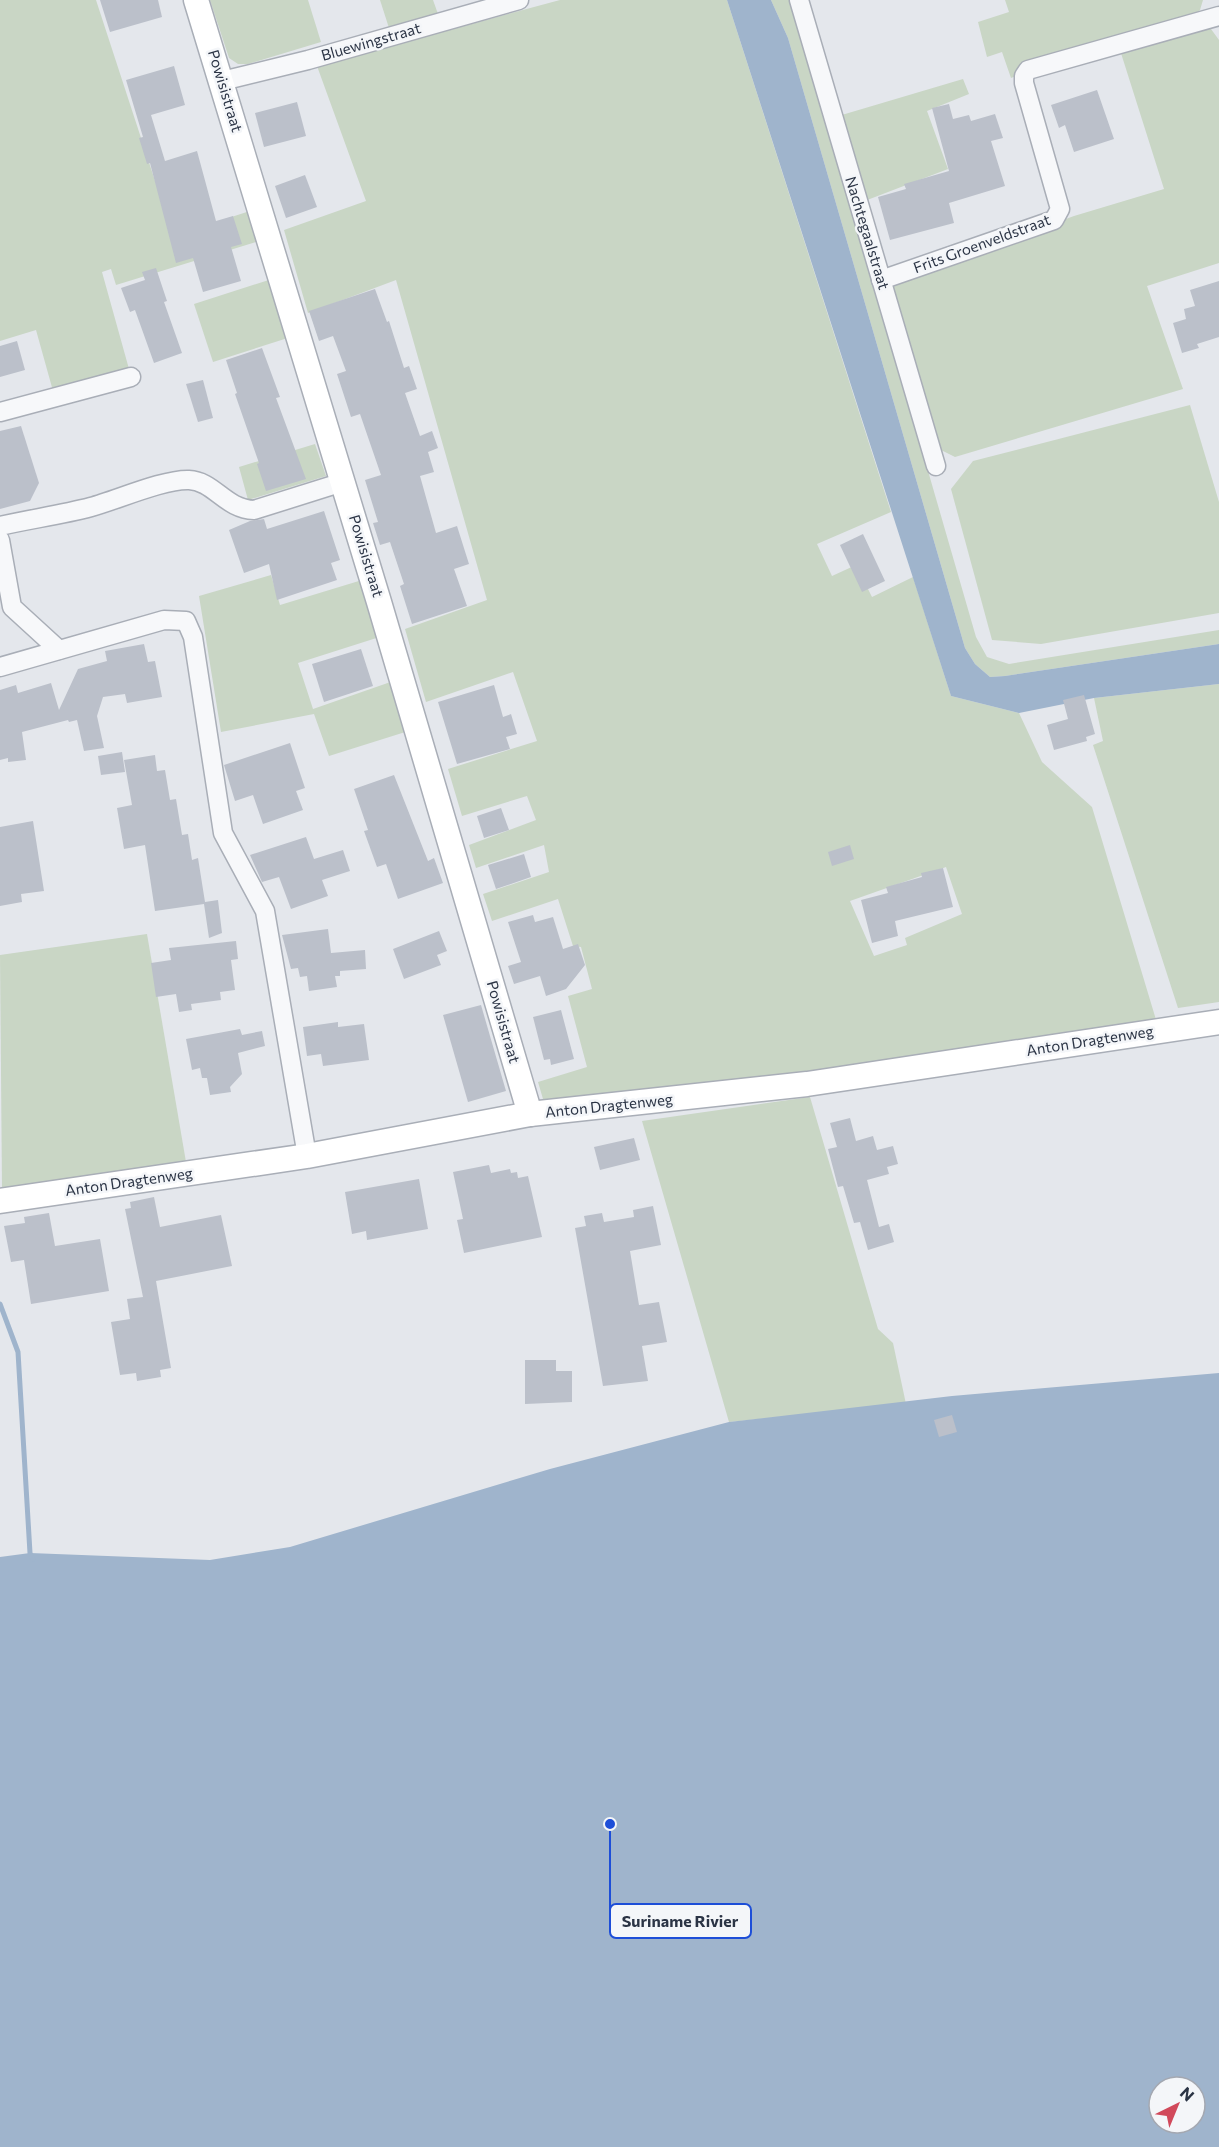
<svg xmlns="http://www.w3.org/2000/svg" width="1219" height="2147" viewBox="0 0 1219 2147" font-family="Commissioner,sans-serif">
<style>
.green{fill:#c9d6c5;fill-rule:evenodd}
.water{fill:#9fb4cc;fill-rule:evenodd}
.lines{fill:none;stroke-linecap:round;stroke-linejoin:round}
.stream{stroke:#9fb4cc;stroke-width:5}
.building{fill:#bbc0ca}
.street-casing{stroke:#a9aeb7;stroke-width:21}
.secondary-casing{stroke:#a9aeb7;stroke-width:27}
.street{stroke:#f7f8fa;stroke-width:18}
.secondary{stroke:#fff;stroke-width:24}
.labels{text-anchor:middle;stroke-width:5;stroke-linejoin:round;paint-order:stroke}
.street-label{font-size:15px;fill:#2b3445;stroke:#f4f6f9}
.leader{fill:none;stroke:#1d4ed8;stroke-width:2}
.callout-dot{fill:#1d4ed8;stroke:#f4f6f9;stroke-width:2}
.callout{fill:#f4f6f9;stroke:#1d4ed8;stroke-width:2}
.callout-label{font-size:16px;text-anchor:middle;font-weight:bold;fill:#2b3445}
</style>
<rect width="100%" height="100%" fill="#e4e7ec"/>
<g class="green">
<path d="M0,0H96L173,236L259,208L269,238L116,285L111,269L102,272L129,369L53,391L36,330L0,341Z"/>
<path d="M210,0H308L321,42L248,64H238L229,58Z"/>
<path d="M380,0H433L438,14L389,28Z"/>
<path d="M560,0H727L891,512L817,544L832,576L856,565L872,597L913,577L951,696L1019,713L1042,762L1092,807L1157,1023L1008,1041L920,1057L552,1108L543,1099L538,1082L587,1067L568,996L592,989L581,947L573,946L558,899L492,921L483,894L549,872L544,845L476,868L469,845L536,820L527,796L462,816L448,769L537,741L513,672L426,702L405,629L487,600L396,280L308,313L284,230L366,201L317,66ZM946,867L962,914L905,938L907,945L874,956L850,901Z"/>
<path d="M771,0H792L976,637L987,657L1009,664L1219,630V644L1005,676L990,677L975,664L965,648L788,38Z"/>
<path d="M1005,0H1203L1200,10L1191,18L1105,40L1011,78L1002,52L987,57L978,22L1009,12Z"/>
<path d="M1200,28L1211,29L1219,40V263L1147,286L1183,389L955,457L939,449L891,289L896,281L1074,216L1164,189L1120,50Z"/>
<path d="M963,79L969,94L927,111L948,169L862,202L835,117Z"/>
<path d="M275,278L294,336L213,362L194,304Z"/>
<path d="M1190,405L1219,502V613L1041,644L992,640L951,489L973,461Z"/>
<path d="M315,444L326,476L248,500L239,467Z"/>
<path d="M271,575L280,605L372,577L389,634L298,663L313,709L402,678L418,728L329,756L314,714L221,732L199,596Z"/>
<path d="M1219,684V1002L1178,1008L1093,745L1103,741L1094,698Z"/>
<path d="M147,934L186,1162L2,1190L0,955Z"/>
<path d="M810,1097L878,1329L893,1343L906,1404L729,1422L642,1121Z"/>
</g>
<g class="water">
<path d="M727,0H771L788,38L965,648L975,664L990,677L1005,676L1219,644V684L1094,698L1019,713L951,696Z"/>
<path d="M1219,1373V2147H0V1557L30,1553L210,1560L290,1547L550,1469L729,1422L952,1396ZM1159,2087H1195V2123H1159Z"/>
</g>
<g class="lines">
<path class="stream" d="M0,1304L18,1352L30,1553L33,1559"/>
</g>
<g class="building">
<path d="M100,0H158L162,17L110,32Z"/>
<path d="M174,66L185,105L151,115L165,161L197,151L216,221L233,216L242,244L231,247L241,281L203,292L193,258L176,263L150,163L147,164L139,138L143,137L126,80Z"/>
<path d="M1097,90L1114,139L1074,152L1065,125L1059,128L1051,105Z"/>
<path d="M297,102L306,136L264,147L255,113Z"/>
<path d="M949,104L953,119L969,115L971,121L995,114L1003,138L991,141L1005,186L949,203L954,223L890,240L878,197L906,189L904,184L949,171L932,108Z"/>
<path d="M305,175L317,207L286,218L275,186Z"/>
<path d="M156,268L167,301L164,302L182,353L154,363L135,310L130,312L121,288L145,280L142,272Z"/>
<path d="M1219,281V337L1197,344L1199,348L1182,353L1173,323L1186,319L1184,309L1195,306L1190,290Z"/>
<path d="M375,289L387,322L389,321L404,368L409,366L417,389L405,393L420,436L432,431L438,448L428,452L434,472L420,476L436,533L457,526L469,564L454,569L467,606L412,624L400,586L404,584L390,542L380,545L373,523L378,522L365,480L381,475L360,414L351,417L337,374L346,371L333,336L319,341L309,311Z"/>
<path d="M17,341L25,370L0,377V346Z"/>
<path d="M262,348L280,397L276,398L306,479L266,491L257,464L259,463L235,394L237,393L226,360Z"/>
<path d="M203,380L213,418L198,422L186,384Z"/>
<path d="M21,426L39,483L30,501L0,509V431Z"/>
<path d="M324,511L340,560L331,563L337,580L277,600L269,564L244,573L229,530L250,521L264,519L267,529Z"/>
<path d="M863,534L885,581L862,592L840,545Z"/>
<path d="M144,644L148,662L155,661L162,697L127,703L125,694L103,697L97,716L104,748L84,751L77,720L69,722L68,720L22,732L26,760L8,762V758L0,760V690L16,685L18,693L51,683L59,710L78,669L107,661L105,651Z"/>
<path d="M361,649L373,686L324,702L312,664Z"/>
<path d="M494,685L503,717L511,714L517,734L506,737L510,749L457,764L438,702Z"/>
<path d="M1084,695L1095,734L1086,737L1087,741L1054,750L1047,725L1068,719L1063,700Z"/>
<path d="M290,743L305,788L296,791L303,810L263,824L253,795L235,801L224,765Z"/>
<path d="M122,752L125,772L101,775L98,756Z"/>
<path d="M155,755L157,771L165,770L170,800L176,799L182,835L188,834L192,860L198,858L205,902L218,900L222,933L209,938L204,904L155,911L145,845L124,849L117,808L132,805L124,760Z"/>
<path d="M394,775L428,861L434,858L443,883L398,899L386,864L377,867L364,831L368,830L354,789Z"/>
<path d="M501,808L509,830L484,838L477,816Z"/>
<path d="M33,821L44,891L21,894L22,902L0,906V827Z"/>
<path d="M306,837L314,859L343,850L350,871L322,880L328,896L291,909L279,877L262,882L250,855Z"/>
<path d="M850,845L854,859L832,866L828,852Z"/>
<path d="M524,854L531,877L496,889L488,865Z"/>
<path d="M943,868L953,907L895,921L898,936L872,943L861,900L888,893L886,887L922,877L921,873Z"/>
<path d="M533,915L535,922L553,917L563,949L578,944L585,965L566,989L546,996L540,976L514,984L508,966L521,962L508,922Z"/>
<path d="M328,929L331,953L365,950L366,969L340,971V976H335L337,987L309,991L307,976L300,977L298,968L291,969L282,935Z"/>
<path d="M439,931L447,951L437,955L441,965L404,979L393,949Z"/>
<path d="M236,941L238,959L231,960L235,990L220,992L221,1000L191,1004L192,1010L179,1012L176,994L156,997L151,963L171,960L169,948Z"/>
<path d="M481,1005L506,1091L468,1102L443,1015Z"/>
<path d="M561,1010L574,1059L551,1065L550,1059L544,1060L533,1017Z"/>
<path d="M338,1022V1027L364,1024L369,1060L323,1066L321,1054L307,1056L303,1027Z"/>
<path d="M240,1029L242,1035L262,1031L265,1046L238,1053L242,1074L230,1087L231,1092L210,1095L207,1078H202L200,1068L192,1070L186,1039Z"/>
<path d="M850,1118L856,1141L873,1136L877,1150L893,1146L898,1164L887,1167L889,1174L867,1180L879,1227L889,1224L894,1242L868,1250L860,1222L854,1223L843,1186L838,1187L828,1149L837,1147L830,1123Z"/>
<path d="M634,1138L640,1160L600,1170L594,1147Z"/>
<path d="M489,1165L491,1173L510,1169L511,1173L517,1172L518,1178L528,1176L542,1237L464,1253L457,1220L463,1219L453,1172Z"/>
<path d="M419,1179L428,1229L367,1240L366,1231L352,1234L345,1192Z"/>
<path d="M154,1197L160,1227L221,1215L232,1266L156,1281L171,1368L160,1370L161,1377L137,1381L136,1373L120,1375L111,1322L130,1319L127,1299L143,1297L125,1209L131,1208L130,1202Z"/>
<path d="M653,1206L661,1245L630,1251L639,1305L659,1302L667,1342L642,1346L648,1381L603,1386L575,1228L586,1226L584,1216L602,1213L604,1222L634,1217L633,1210Z"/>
<path d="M49,1213L55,1246L100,1239L109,1291L31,1304L24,1260L11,1262L4,1226L25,1223L24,1217Z"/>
<path d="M525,1360H556V1371H572V1402L525,1404Z"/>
<path d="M952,1415L957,1432L939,1437L934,1420Z"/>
</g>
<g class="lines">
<g class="street-casing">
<g id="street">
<path d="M799,0L936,466"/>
<path d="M222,81L308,60L519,0"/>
<path d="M881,280L1054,220L1060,209L1024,83V76L1028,70L1219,16"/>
<path d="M0,412L131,377"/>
<path d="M0,526C30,519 61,515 91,507C117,500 164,479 189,480C214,481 225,509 254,510L343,482"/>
<path d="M0,540L12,607L59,650"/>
<path d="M0,667L164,620L186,621L193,637L223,833L265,911L307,1156"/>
</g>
</g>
<g class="secondary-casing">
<g id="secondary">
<path d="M196,0L379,602L530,1114"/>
<path d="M0,1201L307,1156L530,1114L807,1084L1219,1022"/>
</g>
</g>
<use href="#street" class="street"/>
<use href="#secondary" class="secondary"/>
</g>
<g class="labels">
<g class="street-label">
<text transform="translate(371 42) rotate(-16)" y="5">Bluewingstraat</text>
<text transform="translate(225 91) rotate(73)" y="5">Powisistraat</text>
<text transform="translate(867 233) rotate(73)" y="5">Nachtegaalstraat</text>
<text transform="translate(982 244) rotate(-20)" y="5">Frits Groenveldstraat</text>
<text transform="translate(366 556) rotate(73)" y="5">Powisistraat</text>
<text transform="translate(503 1022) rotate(74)" y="5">Powisistraat</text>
<text transform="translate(1090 1041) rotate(-9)" y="5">Anton Dragtenweg</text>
<text transform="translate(609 1106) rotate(-6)" y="5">Anton Dragtenweg</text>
<text transform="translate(129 1182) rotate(-8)" y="5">Anton Dragtenweg</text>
</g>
</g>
<path class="leader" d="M610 1824L610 1921"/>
<circle class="callout-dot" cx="610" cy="1824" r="6"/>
<rect class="callout" x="610" y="1904" width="141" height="34" rx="6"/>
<g class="callout-label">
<text x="680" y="1927">Suriname Rivier</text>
</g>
<g transform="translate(1177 2105) rotate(43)"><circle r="28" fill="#f4f6f9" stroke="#a4a8b1" stroke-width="1.5"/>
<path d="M0-4.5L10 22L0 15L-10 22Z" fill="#d1495b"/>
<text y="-9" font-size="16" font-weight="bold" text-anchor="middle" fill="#2b3445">N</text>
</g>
</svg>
